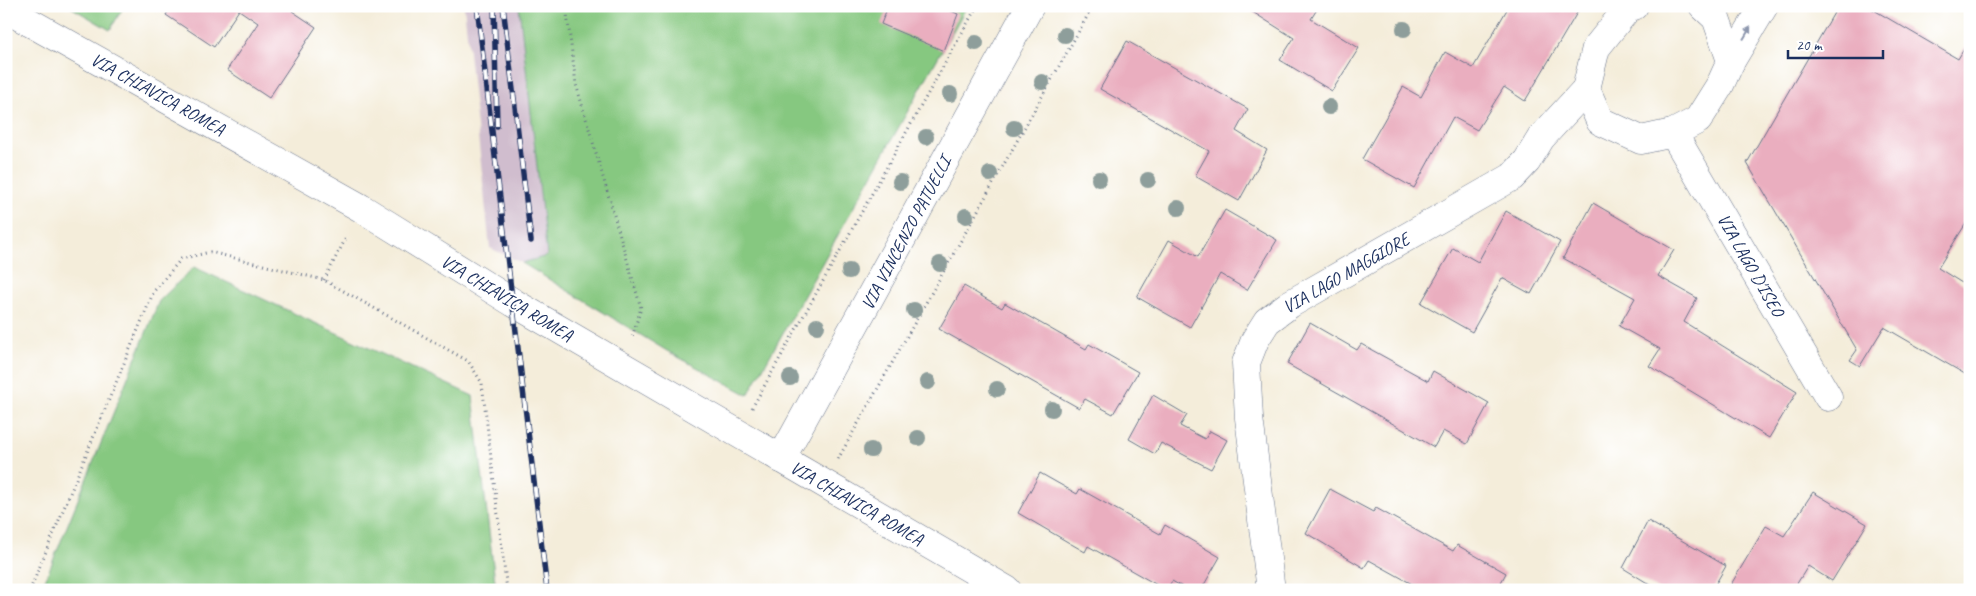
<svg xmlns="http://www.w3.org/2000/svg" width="1976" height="596" viewBox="0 0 1976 596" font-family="Caveat,sans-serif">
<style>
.industrial{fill:#d0bdce}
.green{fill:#86c880;stroke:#507c6f}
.building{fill:#eaaebf}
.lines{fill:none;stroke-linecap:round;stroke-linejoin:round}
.minor-casing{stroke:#677289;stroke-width:29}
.tertiary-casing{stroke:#677289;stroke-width:29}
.path{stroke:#677289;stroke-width:3;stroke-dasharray:1 4;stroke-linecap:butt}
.minor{stroke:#fff;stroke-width:28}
.tertiary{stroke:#fff;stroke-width:28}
.rail-casing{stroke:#1b2f5e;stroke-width:5.5}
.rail{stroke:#fff;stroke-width:4;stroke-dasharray:11;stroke-linecap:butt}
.tree{fill:#8e9e9b}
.oneway{fill:#8d97ae}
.labels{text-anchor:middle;stroke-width:4;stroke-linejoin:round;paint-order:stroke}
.street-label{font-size:18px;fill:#1b2f5e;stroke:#fff}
</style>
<rect width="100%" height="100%" fill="#fff"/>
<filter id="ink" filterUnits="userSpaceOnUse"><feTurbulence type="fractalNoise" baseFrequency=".02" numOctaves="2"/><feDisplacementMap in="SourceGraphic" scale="10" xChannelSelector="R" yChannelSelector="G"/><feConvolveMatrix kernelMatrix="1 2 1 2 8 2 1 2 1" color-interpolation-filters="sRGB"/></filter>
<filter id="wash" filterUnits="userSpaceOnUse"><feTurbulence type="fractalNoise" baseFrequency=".0096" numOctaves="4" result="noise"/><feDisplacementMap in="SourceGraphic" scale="20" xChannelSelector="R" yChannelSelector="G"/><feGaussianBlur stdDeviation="1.12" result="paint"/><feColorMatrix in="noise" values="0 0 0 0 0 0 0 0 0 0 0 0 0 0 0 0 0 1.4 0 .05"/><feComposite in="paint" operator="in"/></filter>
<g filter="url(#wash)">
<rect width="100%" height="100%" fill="#f4edda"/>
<path class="industrial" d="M464,6H519L547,257L522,263L490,248Z"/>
<g class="green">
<path d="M69,6H124L110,30Z"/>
<path d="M519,6H967L748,395L667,351L522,263L547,256Z"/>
<path d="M194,267L473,396L496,590H41L159,301Z"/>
</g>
<g id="blocks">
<g class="building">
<path d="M171,6H295L292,11L316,27L269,98L227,70L258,23L239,10L214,47L166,15Z"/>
<path d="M888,6H940L958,14L944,51L881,24Z"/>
<path d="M1243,6H1319L1311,19L1359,48L1332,91L1280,60L1294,38Z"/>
<path d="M1509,6H1581L1525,101L1504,87L1477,130L1453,117L1414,188L1362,159L1403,87L1421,97L1445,52L1473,68Z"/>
<path d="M1838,6H1867L1958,59L1970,39V217L1938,268L1970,288V377L1884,327L1860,366L1850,360L1857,350L1747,163Z"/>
<path d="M1127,41L1248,109L1236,131L1267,150L1239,201L1195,176L1209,151L1100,89Z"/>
<path d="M1593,203L1674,250L1658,276L1697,298L1684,322L1797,392L1769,438L1649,366L1660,349L1619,326L1635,298L1563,258Z"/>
<path d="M1225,210L1277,240L1247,290L1220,274L1190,327L1137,297L1169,240L1198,257Z"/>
<path d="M1506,211L1560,242L1531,294L1502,278L1472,332L1421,303L1453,248L1478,262Z"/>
<path d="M964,286L1002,308L1005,303L1086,349L1089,344L1138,372L1113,414L1085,399L1079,408L939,329Z"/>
<path d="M1310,323L1357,350L1361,344L1428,381L1433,371L1489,403L1467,444L1443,431L1434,447L1287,364Z"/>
<path d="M1153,395L1187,415L1180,426L1205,439L1210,431L1227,440L1211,469L1161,443L1155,454L1129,439Z"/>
<path d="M1040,473L1077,494L1080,489L1160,534L1165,525L1220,557L1201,590H1188L1172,581L1166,590L1088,546L1085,552L1018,513Z"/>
<path d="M1330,489L1373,512L1376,508L1453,551L1457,545L1506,573L1497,590H1423L1369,560L1364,568L1306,533Z"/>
<path d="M1813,492L1867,524L1832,581L1808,566L1793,590H1736L1730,586L1766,526L1784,536Z"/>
<path d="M1648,521L1726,566L1712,590H1659L1623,568Z"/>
</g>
</g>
</g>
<g filter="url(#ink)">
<use href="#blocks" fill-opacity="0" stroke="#677289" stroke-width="1"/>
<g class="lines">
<g class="minor-casing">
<g id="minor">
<path d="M1634,6L1628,8L1596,48L1586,89L1600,121L1641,140L1673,133L1698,120L1720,85L1731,61L1716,18L1703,6"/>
<path d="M1731,61L1764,6"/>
<path d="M1673,133L1828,397"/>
<path d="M781,459L1030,6"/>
<path d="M1271,590L1249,418L1246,363L1255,340L1267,321L1290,304L1512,177L1527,161L1541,138L1586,89"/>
</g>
</g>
<g class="tertiary-casing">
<path id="tertiary" d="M6,9L361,208L514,303L1007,590"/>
</g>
<g class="path">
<path d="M566,6L576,84L641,308L632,337"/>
<path d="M324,280L347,236"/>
<path d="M752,408L977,6"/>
<path d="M838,459L1093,6"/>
<path d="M30,590L154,291L181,259L210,252L324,280L468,361L482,383L507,590"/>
</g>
<use href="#minor" class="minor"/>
<use href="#tertiary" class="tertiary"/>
<g class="rail-casing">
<g id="rail">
<path d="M477,6L547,590"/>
<path d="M494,6L497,126"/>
<path d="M503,6L531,241"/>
</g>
</g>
<use href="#rail" class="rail"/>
</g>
<g class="tree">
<circle cx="1404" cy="29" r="8"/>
<circle cx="1065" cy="35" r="8"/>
<circle cx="976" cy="43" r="8"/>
<circle cx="1042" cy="82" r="8"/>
<circle cx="950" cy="94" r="8"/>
<circle cx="1329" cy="107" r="8"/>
<circle cx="1014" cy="128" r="8"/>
<circle cx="926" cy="137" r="8"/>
<circle cx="990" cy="174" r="8"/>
<circle cx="1099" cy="179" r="8"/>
<circle cx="1148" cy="180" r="8"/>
<circle cx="900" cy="182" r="8"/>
<circle cx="1178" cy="208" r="8"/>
<circle cx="966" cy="216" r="8"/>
<circle cx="940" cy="264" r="8"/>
<circle cx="849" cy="271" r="8"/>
<circle cx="914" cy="310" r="8"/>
<circle cx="817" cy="326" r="8"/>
<circle cx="790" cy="378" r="8"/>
<circle cx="928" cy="382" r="8"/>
<circle cx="997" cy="389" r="8"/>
<circle cx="1052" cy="409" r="8"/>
<circle cx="918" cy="438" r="8"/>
<circle cx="871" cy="450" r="8"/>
</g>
<defs><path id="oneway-solid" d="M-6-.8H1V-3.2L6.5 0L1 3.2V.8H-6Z" transform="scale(1.25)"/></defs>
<use class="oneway" href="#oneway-solid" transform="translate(1747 33) rotate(-59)"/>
</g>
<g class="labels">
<g class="street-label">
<text transform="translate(158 94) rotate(29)" y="6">VIA CHIAVICA ROMEA</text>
<text transform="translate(906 233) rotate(-62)" y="6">VIA VINCENZO PATUELLI</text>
<text transform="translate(1751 265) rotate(60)" y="6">VIA LAGO D'ISEO</text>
<text transform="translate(1346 273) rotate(-30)" y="6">VIA LAGO MAGGIORE</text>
<text transform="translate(507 298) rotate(31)" y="6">VIA CHIAVICA ROMEA</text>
<text transform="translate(857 503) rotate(30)" y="6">VIA CHIAVICA ROMEA</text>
</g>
</g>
<rect width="1976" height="596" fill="none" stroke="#fff" stroke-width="25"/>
<path d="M1788 50v8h95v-8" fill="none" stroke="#1b2f5e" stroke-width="2.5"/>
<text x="1796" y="50" font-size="15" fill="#1b2f5e" stroke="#ffffff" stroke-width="4" paint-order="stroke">20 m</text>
</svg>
